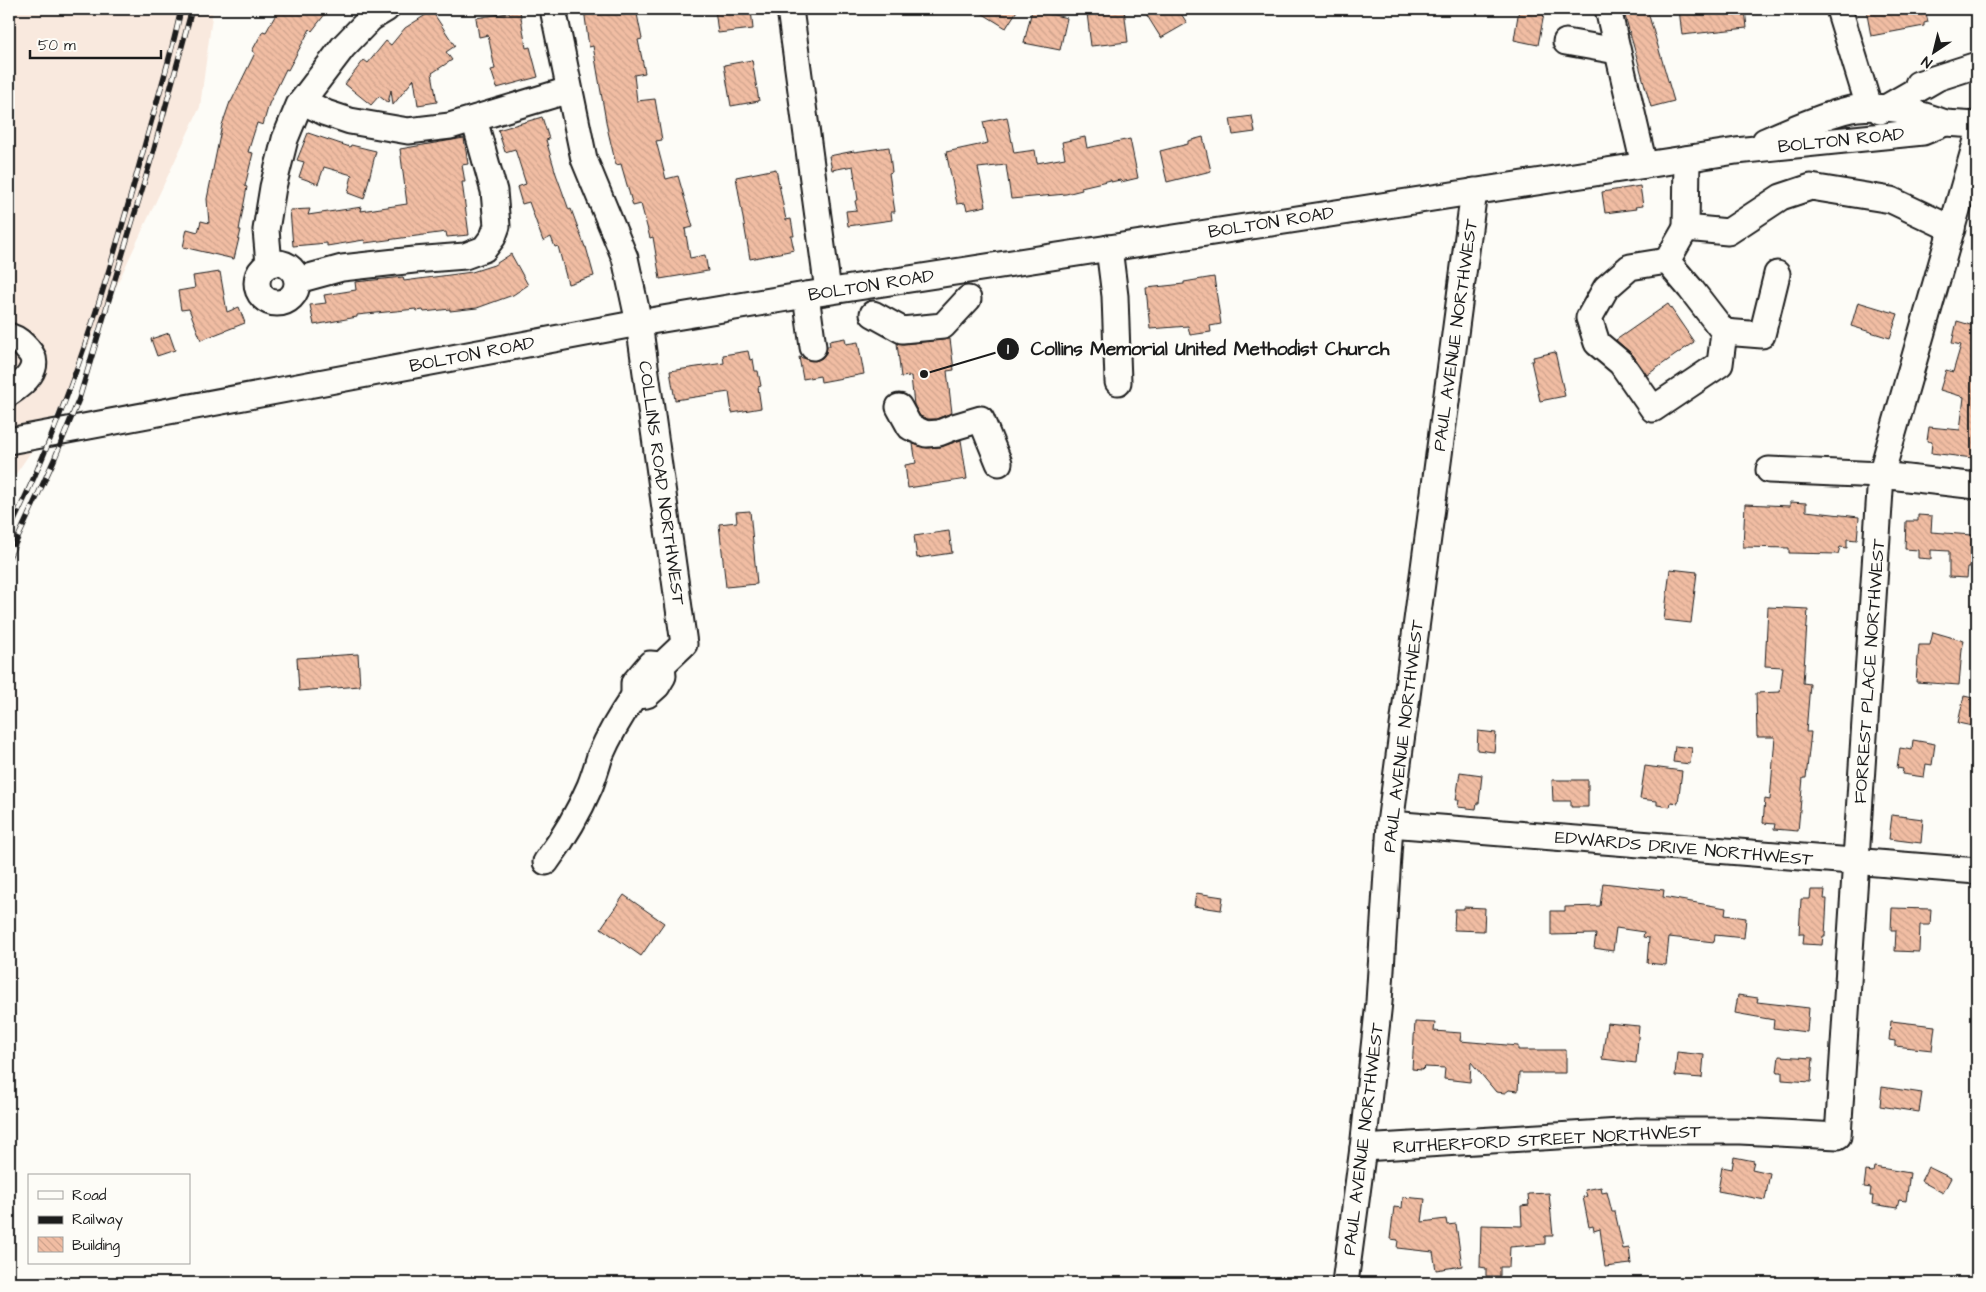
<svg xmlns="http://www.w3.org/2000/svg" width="1986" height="1292" viewBox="0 0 1986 1292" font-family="'Architects Daughter',sans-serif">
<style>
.built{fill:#f9e9de}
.building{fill:url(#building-back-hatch);stroke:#1c1c1c}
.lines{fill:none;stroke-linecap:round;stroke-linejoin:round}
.minor-casing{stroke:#1c1c1c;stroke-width:29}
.minor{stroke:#fdfcf7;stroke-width:25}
.rail-casing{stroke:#1c1c1c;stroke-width:5.5}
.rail{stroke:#fdfcf7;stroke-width:4;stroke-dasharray:11;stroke-linecap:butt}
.labels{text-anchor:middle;stroke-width:5;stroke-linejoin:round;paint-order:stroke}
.street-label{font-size:18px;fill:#1c1c1c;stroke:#fdfcf7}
.leader{fill:none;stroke:#1c1c1c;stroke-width:2}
.callout-dot{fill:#1c1c1c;stroke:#fdfcf7;stroke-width:2}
.mark-label{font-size:15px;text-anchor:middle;font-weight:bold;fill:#fff}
.callout-label{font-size:19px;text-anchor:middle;font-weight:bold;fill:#1c1c1c;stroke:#fdfcf7;stroke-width:5;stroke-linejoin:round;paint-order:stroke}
</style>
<defs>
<pattern id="building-back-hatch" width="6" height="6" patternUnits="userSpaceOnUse" patternTransform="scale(1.25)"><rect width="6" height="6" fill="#f1bda3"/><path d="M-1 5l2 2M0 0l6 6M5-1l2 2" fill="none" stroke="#cea28c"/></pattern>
</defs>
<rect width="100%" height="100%" fill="#fdfcf7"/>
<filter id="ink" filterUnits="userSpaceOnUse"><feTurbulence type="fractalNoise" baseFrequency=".02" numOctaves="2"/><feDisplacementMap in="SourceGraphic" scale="10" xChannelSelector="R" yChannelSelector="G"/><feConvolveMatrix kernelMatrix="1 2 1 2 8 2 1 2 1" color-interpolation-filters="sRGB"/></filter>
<g filter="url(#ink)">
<path class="built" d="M9,9H213L200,107L56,415L9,484Z"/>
<g class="building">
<path d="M279,9H329L312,31L310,29L288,70L286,69L269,104L263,125L257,123L248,152L253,153L245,186L247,187L239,230H241L234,259L183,247L187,229L198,232L201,221L209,223L207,199L222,125L230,102H231L255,53L252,51L263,31L266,32Z"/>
<path d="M584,9H636L642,39L638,40L645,73L634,75L637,101L655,99L662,140L656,141L666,179L678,176L693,227L685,229L690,258L705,255L708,271L660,279L653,237L650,238L641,204L633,206L621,164L616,165L607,127L593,46L589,47Z"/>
<path d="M715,9H751L753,29L718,33Z"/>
<path d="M975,9H1018L1006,28Z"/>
<path d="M1124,9L1128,42L1091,46L1087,13Z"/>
<path d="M1143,9H1178L1187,23L1161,38Z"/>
<path d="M1519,9H1545L1538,45L1514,40Z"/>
<path d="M1623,9H1647L1674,101L1651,107Z"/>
<path d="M1679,9H1745L1747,28L1682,35Z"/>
<path d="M1866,9H1925L1928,22L1924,23V26L1871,36Z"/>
<path d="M1032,10L1067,18L1060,50L1024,43Z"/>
<path d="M432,11L455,46L446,52L452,60L432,73L437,102L418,105L414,79L393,105L391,90L388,103L379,96L371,105L345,84L364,60L368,63L386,41L391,45L405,28Z"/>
<path d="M520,11L526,48L530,47L538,77L497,88L491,70L495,69L488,35L479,37L476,18Z"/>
<path d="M752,60L759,101L731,106L724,65Z"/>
<path d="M1252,116L1255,132L1233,135L1230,119Z"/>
<path d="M542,117L549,139L546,140L556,174L569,210L571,209L585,247H586L594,276L568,284L558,246L555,247L551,237L543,241L529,202L522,204L517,187L526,184L515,149L505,152L498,130Z"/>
<path d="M1007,117L1014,153L1035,150L1037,163L1065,158L1062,142L1085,137L1087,148L1130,139L1138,178L1121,182L1120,180L1111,182V180L1081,187L1082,190L1066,194L1011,199L1006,165L978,168L986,206L967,210L965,203L957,204L946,152L988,143L983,122Z"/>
<path d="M308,133L350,147L351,145L376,151L364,199L348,193L352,175L324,167L318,184L299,177L304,162L297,160Z"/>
<path d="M1203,137L1211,171L1167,182L1160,151L1188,144V141Z"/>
<path d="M464,138L468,164L462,165L465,182H462L469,235L447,237L446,232L365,243L364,240L327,246V243L293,246L290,210L310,209L308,215L362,207L361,211L407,204L400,149Z"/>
<path d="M889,147L892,172L889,173L895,212H891L892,220L848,226L846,211L857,210L855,201L858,200L853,166L832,170L829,156L854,151V152Z"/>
<path d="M776,169L786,220L791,219L794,236H791L794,250L750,259L736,177Z"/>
<path d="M1640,186L1643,206L1635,207L1636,209L1605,213L1602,192Z"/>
<path d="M511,254L528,285L513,295L477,308L450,311V309L424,312L423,310L417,311L416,309L386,312L357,315V317L314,325L310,305L326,303L324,295L356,290L355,282L403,277L404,281L472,272L494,265Z"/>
<path d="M220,272L227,312L239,307L245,323L201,340L189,309L181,310L178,291L195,288L193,276Z"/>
<path d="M1214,277L1221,324L1210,326L1211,332L1190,335L1188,326L1150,329L1146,288L1184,284V282Z"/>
<path d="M1858,302L1898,314L1890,338L1851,326Z"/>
<path d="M1668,304L1694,342L1647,375L1633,355L1616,340Z"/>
<path d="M1957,321L1977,327V455L1973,454V458L1931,453L1932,442L1927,441L1929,427L1960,430L1964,397L1940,390L1946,370L1953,372L1961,345L1952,343Z"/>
<path d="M169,333L175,350L157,356L151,339Z"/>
<path d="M845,338L846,344L858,342L864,374L821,382L820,376L803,379L799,357L815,361L822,358L826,353L827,346H830L829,341Z"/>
<path d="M950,339L954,370L947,371L952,413L936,419H928L920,416L914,405L911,376L901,377L897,343L903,344Z"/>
<path d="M748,351L750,360L753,359L755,371H758L761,386L758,387L761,408L732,413L729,392L675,400L670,371L724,363L723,355Z"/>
<path d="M1555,352L1565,396L1540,401L1531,361H1534L1533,357Z"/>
<path d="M961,440L967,479L908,488L905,465L916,463L913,444L927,448L940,447Z"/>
<path d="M1790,502L1806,503V511L1859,517L1857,540L1847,539V548L1840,547L1838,554L1789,553V548L1743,547L1745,504L1790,506Z"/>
<path d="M750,511L757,584L726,587L719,524L737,522L736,512Z"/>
<path d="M1918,515L1932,516L1931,532L1972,535L1970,567H1968L1967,578L1949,577V551L1931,550V559L1918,558V550L1905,549L1906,521H1918Z"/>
<path d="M949,531L952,553L917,558L914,536Z"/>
<path d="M1670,569L1697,572L1691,623L1664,620Z"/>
<path d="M1768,607L1808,609L1803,683L1810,684L1806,732H1811L1806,778H1803L1798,831L1774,829L1775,824L1763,823L1765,799L1770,800L1775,737H1757L1756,693L1780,692L1783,667L1765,666Z"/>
<path d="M1933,632L1964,641L1962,649L1959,685L1916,682L1919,645H1930Z"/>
<path d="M358,654L360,686L299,691L297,658Z"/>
<path d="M1964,696L1977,699V727L1958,723Z"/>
<path d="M1478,731L1496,733L1494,752L1477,750Z"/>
<path d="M1913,740L1935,744L1932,765L1926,764L1924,777L1902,774L1903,769L1897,768L1900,748L1912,750Z"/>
<path d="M1675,746L1692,748L1690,764L1673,762Z"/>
<path d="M1645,766L1682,771L1678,803L1671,802L1670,807L1657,805V801L1640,799Z"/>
<path d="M1460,772L1482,775L1479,803H1477L1476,809L1458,807L1459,800H1456Z"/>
<path d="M1552,780H1588V807H1571V801H1553Z"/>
<path d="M1892,815L1923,819L1921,843L1889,839Z"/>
<path d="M1603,883L1664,890L1663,897L1726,908L1725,915L1746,918L1744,938L1715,935L1714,942L1669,937L1666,965L1647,963L1649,938L1643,937L1644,932L1616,928L1613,951L1594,948L1596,934L1551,935V911H1565V907L1600,906Z"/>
<path d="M1811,890H1825L1824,899H1827L1825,936H1823L1822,945L1803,944L1804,934H1799L1801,899H1810Z"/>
<path d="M1196,893L1223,897L1221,910L1194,906Z"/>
<path d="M624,895L664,923L641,956L601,928Z"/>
<path d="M1464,907L1485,908L1484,931L1454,930L1455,909H1464Z"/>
<path d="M1892,908L1931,909L1930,925H1920L1919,952L1895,951L1896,930H1891Z"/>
<path d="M1738,995L1758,998L1757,1002L1809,1008L1807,1032L1773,1028L1774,1020L1735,1013Z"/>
<path d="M1891,1021L1935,1026L1932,1050L1895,1046V1041L1889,1040Z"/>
<path d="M1415,1022L1435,1023L1434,1031L1461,1033L1460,1041L1518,1046V1050H1566V1073H1519L1518,1091L1509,1090L1505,1093L1496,1092L1471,1062L1470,1082L1444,1079L1445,1068L1425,1067L1422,1070L1412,1069Z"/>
<path d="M1607,1023L1639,1026L1636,1063L1602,1059Z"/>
<path d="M1677,1052L1704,1055L1702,1078L1675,1076Z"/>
<path d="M1779,1056L1813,1058L1811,1082L1782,1080V1072H1777Z"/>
<path d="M1882,1087L1922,1093L1919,1112L1880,1106Z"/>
<path d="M1734,1157L1754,1161L1752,1169L1770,1173L1765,1200L1718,1191L1722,1167L1732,1169Z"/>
<path d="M1874,1167L1910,1173L1906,1201L1899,1200L1897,1208L1872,1204L1873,1196H1870L1871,1188L1864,1187L1866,1171L1873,1172Z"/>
<path d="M1928,1167L1951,1178L1943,1193L1921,1181Z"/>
<path d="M1601,1187L1602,1193L1607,1192L1612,1212H1615L1623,1249L1629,1248L1631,1264L1605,1267L1600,1229L1594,1231L1593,1226L1589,1227L1583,1197L1587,1196L1585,1190Z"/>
<path d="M1549,1193L1553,1236H1545V1244L1510,1247L1509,1267H1500V1276H1486V1268L1480,1267L1481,1225L1522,1226L1521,1206L1529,1205L1528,1194Z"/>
<path d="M1403,1197L1425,1199L1422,1222L1446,1219L1447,1225L1456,1224L1462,1266L1436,1270L1433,1252L1397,1248L1398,1240L1390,1239L1394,1207L1402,1208Z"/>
</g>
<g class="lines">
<g class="minor-casing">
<g id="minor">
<path d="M553,9L584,159L625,258L639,323L684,644L662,665L650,664L634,683V696L647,695L657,686L663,676L662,665"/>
<path d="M790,9L828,291"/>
<path d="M1608,9L1644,165"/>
<path d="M1839,9L1867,100"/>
<path d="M1566,42L1617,51"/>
<path d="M1918,84L1977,65"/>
<path d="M302,101L326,113L350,121L408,131L450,126L569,90"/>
<path d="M1880,111L1934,80"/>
<path d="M1765,141C1790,130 1817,118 1843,111C1876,102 1914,111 1945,123"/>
<path d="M1687,159L1686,228L1728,232L1781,197L1811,187L1891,200L1952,229"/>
<path d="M1109,248L1115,296L1118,382"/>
<path d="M1667,261L1690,288L1724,332L1720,364L1653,409L1621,363L1597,343L1589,318L1606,288L1630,267L1667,261L1686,228"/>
<circle cx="277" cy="283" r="20"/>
<path d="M269,264L266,230L273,187L285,139L299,105L343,47L371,18L386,9"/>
<path d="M298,280L342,268L414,260L465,256L484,249L493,237L497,226L494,191L474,119"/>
<path d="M806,295L813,347"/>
<path d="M873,314L902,330L943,326L968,299"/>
<path d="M1724,332L1762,335L1777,274"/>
<path d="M9,336C18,339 22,343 28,350C44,367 23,384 9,393"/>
<path d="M899,407L910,427L926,434L939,433L954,427L981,419L999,463"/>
<path d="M9,441L639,323L806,295L1736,151L1923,132L1945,123L1977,125"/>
<path d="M1769,470L1881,475L1977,486"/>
<path d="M1390,824L1977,871"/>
<path d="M546,862C563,839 579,812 590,786C594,776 597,766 600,756C609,735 621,715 634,696"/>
<path d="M1363,1148L1637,1131H1740L1838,1136L1881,475L1977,140"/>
<path d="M1345,1283L1363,1148L1379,1002L1390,824L1474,191"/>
</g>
</g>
<use href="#minor" class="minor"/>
<g class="rail-casing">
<g id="rail">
<path d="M9,531C68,412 107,283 142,155C155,106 171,58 181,9"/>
<path d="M9,557L54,460L79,399L153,153L192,9"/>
</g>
</g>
<use href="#rail" class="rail"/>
</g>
</g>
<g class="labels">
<g class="street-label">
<text transform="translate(1841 140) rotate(-6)" y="6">BOLTON ROAD</text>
<text transform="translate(1271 222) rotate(-9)" y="6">BOLTON ROAD</text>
<text transform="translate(871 285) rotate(-9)" y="6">BOLTON ROAD</text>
<text transform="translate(1455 335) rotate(-82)" y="6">PAUL AVENUE NORTHWEST</text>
<text transform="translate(472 354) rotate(-11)" y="6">BOLTON ROAD</text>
<text transform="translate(662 483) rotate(82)" y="6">COLLINS ROAD NORTHWEST</text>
<text transform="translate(1869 671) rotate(-86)" y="6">FORREST PLACE NORTHWEST</text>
<text transform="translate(1403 736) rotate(-83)" y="6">PAUL AVENUE NORTHWEST</text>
<text transform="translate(1684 848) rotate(5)" y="6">EDWARDS DRIVE NORTHWEST</text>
<text transform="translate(1363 1139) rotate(-83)" y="6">PAUL AVENUE NORTHWEST</text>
<text transform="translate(1547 1139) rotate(-3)" y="6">RUTHERFORD STREET NORTHWEST</text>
</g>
</g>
<path class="leader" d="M924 374L1008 349"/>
<g class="callout-dot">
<circle cx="924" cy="374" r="5"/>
<circle cx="1008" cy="349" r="12"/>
</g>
<g class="mark-label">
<text x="1008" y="354">1</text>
</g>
<g class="callout-label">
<text x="1210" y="355">Collins Memorial United Methodist Church</text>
</g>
<rect width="1986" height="1292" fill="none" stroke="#fdfcf7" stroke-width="30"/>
<rect x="15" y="15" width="1956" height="1262" fill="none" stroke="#1c1c1c" stroke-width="2" filter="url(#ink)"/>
<rect x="28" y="1174" width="162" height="90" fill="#fdfcf7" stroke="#a3a29f"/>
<rect x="38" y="1191" width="25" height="8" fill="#fdfcf7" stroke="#a3a29f"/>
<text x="72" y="1200" font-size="15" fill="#1c1c1c">Road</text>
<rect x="38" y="1216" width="25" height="8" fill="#1c1c1c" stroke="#a3a29f"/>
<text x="72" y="1224" font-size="15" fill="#1c1c1c">Railway</text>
<rect x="38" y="1237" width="25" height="15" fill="url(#building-back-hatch)" stroke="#a3a29f"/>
<text x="72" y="1250" font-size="15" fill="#1c1c1c">Building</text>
<g transform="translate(1934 52) rotate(215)" stroke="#fdfcf7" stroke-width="4" paint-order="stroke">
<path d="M0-4L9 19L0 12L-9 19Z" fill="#1c1c1c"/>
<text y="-8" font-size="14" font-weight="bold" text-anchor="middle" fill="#1c1c1c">N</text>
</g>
<path d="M30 50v8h131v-8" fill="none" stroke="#1c1c1c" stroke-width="2.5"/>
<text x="38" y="50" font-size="15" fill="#1c1c1c" stroke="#fdfcf7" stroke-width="4" paint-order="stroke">50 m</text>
</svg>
